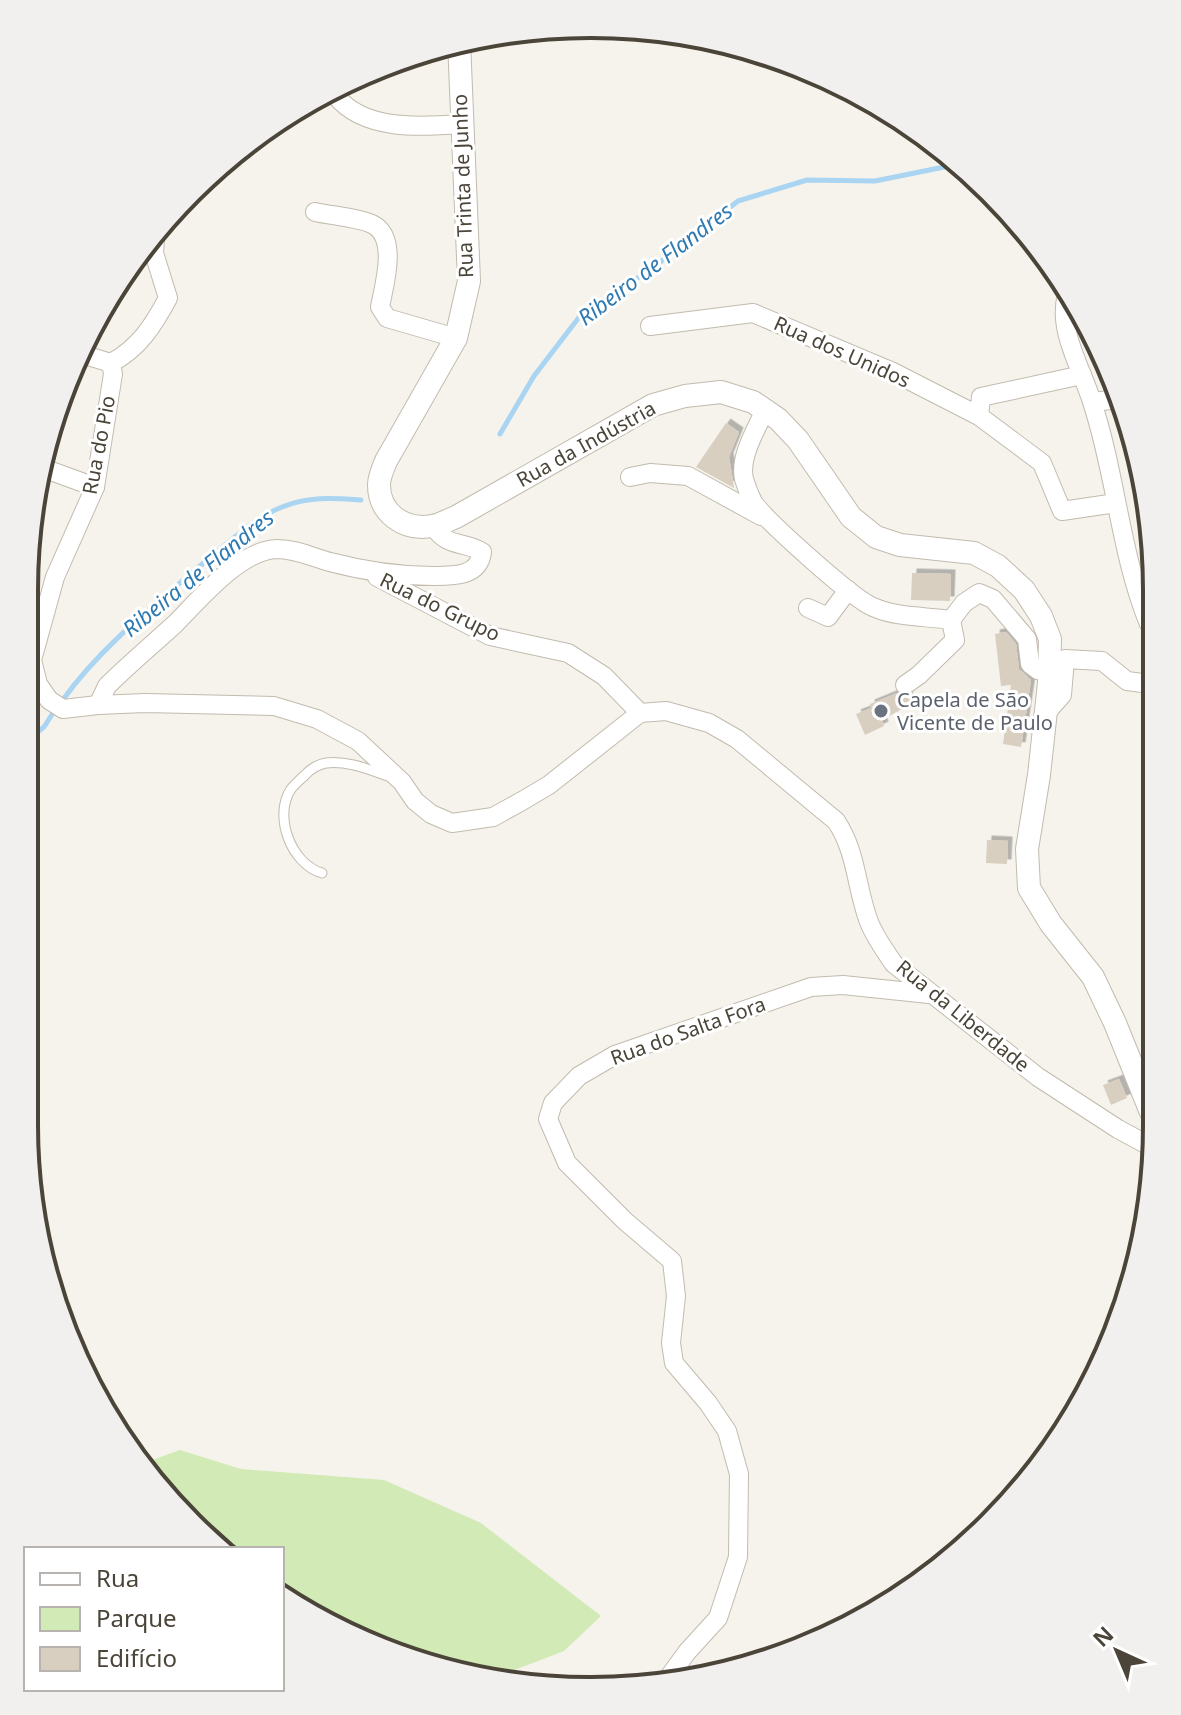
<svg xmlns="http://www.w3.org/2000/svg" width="1181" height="1715" viewBox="0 0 1181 1715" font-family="'Noto Sans',sans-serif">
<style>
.green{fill:#d2eab5}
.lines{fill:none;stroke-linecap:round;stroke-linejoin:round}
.stream{stroke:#a9d4f2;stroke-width:5}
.building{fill:#d8cfc1;filter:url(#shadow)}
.service-casing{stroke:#c2bbae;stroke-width:11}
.minor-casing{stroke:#c2bbae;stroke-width:20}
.tertiary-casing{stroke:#c2bbae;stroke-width:24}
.service{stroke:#fff;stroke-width:9}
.minor{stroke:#fff;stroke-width:18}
.tertiary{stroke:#fff;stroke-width:22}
.worship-dot{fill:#6b7280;stroke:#fff;stroke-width:3}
.labels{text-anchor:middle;stroke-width:6;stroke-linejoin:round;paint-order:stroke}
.street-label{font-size:20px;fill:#4b4439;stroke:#fff}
.worship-label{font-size:20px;fill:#5b616d;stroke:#fff;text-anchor:start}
.water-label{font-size:22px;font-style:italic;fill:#2e7ab2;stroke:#fff}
.rim{fill:none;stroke:#4b4439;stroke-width:4}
</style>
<defs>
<filter id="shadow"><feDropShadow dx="4.5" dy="-4.5" stdDeviation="0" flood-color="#0004"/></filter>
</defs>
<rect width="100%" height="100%" fill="#f6f3ec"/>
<path class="green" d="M180,1450L241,1469L384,1480L481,1523L601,1616L564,1651L491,1679L373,1648L282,1591V1549H216L141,1464Z"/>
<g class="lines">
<g class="stream">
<path d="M500,434L534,376L580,316L654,267L738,201L807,180L875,181L959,164"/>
<path d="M62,701C101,646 156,604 207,560C230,542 254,518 282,507C308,496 333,498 361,500"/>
<path d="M31,737L44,727L53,713"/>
</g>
</g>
<g class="building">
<path d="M726,423L739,432L729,457L734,488L696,467Z"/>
<path d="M912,573L951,574L950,601L911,600Z"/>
<path d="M1006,632L1016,644L1019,669L1031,680L1021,747L1003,744L1011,685L1001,686L995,634Z"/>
<path d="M897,693L908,696L911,704L882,720L884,726L865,735L856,714L871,708L870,704Z"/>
<path d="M987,840L1008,841L1007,864L986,863Z"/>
<path d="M1156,1055V1088L1145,1060Z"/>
<path d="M1119,1079L1127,1098L1111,1105L1103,1085Z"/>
</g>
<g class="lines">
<g class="service-casing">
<path id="service" d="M322,873C291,864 273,816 291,789C295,784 301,779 305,775C310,769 319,764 326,763C346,760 370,770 388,776"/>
</g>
<g class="minor-casing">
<g id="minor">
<path d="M336,87V96C364,131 421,127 461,124"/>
<path d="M315,212C333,216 355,217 372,224C399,237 384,285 380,307L387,318L456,338"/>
<path d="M1067,295C1057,330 1082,369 1092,402C1116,474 1120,553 1149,624"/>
<path d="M650,326L753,313L893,372L979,416L1042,463L1062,511L1116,503"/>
<path d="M78,353L111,363C139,348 153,326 168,298L154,253L155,239"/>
<path d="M111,363L113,374L95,487L55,577L32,660L38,684L49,700L63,709L98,705L145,703L274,706L317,719L358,741L402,782L415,801L431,814L452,823L493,817L522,801L549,785L640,713L666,711L709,723L737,739L836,821C857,852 856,888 869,922C875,937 885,951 894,964L1038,1077L1118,1129L1155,1149"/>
<path d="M1093,402L1119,399"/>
<path d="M765,410C756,430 739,457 744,479C746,486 750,496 753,502C765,520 853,599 873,607C898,618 925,616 951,620"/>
<path d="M979,416L981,397L1082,375"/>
<path d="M37,475L51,471L95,487"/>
<path d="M630,477L650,473L688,476L761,516"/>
<path d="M377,577L490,636L568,653L604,676L640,713"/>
<path d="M808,608L828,617L848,590"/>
<path d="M951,620L964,603L979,593L993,599L1027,639L1030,664L1038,670L1049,673"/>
<path d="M905,685L919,675L955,640L951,620"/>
<path d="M98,705L107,686C129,664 152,645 175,624C199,600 240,550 277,549C296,549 312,557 330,562C364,571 399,576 433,576C453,576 479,577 482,552C462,540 449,549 433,526"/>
<path d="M1045,714L1062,695L1065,659L1102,661L1127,681L1150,684"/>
<path d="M666,1681L687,1652L718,1618L738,1557L739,1474L727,1431L708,1403L674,1363L671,1343L676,1296L672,1261L625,1221L567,1163L548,1119L553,1103L579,1076L615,1055L811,987L843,985L929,994"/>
</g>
</g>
<g class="tertiary-casing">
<path id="tertiary" d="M459,41L469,281L456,338L386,461C383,468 379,477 379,485C379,513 404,531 432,526C440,525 448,520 456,517L653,405L685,396L721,392L753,402L778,419L798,440L851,517L876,537L900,545L974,553L998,566L1024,590L1041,616L1050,639L1049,683L1039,775L1027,849L1029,888L1051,924L1093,977L1115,1023L1150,1110L1157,1120"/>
</g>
<use href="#service" class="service"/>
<use href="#minor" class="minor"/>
<use href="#tertiary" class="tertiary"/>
</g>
<circle class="worship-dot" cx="881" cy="711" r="8"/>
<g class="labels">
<g class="street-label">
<text transform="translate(463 186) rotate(-92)" y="7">Rua Trinta de Junho</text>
<text transform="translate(842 352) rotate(24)" y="7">Rua dos Unidos</text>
<text transform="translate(586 444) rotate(-29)" y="7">Rua da Indústria</text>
<text transform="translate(99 445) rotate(-79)" y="7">Rua do Pio</text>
<text transform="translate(440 607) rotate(26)" y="7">Rua do Grupo</text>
<text transform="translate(963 1016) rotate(39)" y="7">Rua da Liberdade</text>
<text transform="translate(688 1031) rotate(-20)" y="7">Rua do Salta Fora</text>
</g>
<g class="worship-label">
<text x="897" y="707">Capela de São<tspan x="897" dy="23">Vicente de Paulo</tspan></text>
</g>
<g class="water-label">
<text transform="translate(655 264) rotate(-37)" y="8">Ribeiro de Flandres</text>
<text transform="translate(198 573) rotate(-39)" y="8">Ribeira de Flandres</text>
</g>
</g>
<path d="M0 0H1181V1715H0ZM590 38H591A552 552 0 0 1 1143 590V1125A552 552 0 0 1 591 1677H590A552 552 0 0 1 38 1125V590A552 552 0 0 1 590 38Z" fill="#f1f0ef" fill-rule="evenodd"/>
<path class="rim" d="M590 38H591A552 552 0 0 1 1143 590V1125A552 552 0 0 1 591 1677H590A552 552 0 0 1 38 1125V590A552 552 0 0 1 590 38Z"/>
<rect x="24" y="1547" width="260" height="144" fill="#ffffff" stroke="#b7b4b0" stroke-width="2"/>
<rect x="40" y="1573" width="40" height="12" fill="#ffffff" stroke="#b7b4b0" stroke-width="2"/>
<text x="96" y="1587" font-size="24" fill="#4b4439">Rua</text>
<rect x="40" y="1607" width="40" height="24" fill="#d2eab5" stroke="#b7b4b0" stroke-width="2"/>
<text x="96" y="1627" font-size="24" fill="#4b4439">Parque</text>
<rect x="40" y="1647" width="40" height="24" fill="#d8cfc1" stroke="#b7b4b0" stroke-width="2"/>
<text x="96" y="1667" font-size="24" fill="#4b4439">Edifício</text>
<g transform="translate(1117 1651) rotate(316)" stroke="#ffffff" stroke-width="6" paint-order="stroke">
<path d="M0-6L14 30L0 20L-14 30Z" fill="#4b4439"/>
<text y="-12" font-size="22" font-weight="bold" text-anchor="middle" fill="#4b4439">N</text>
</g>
</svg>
